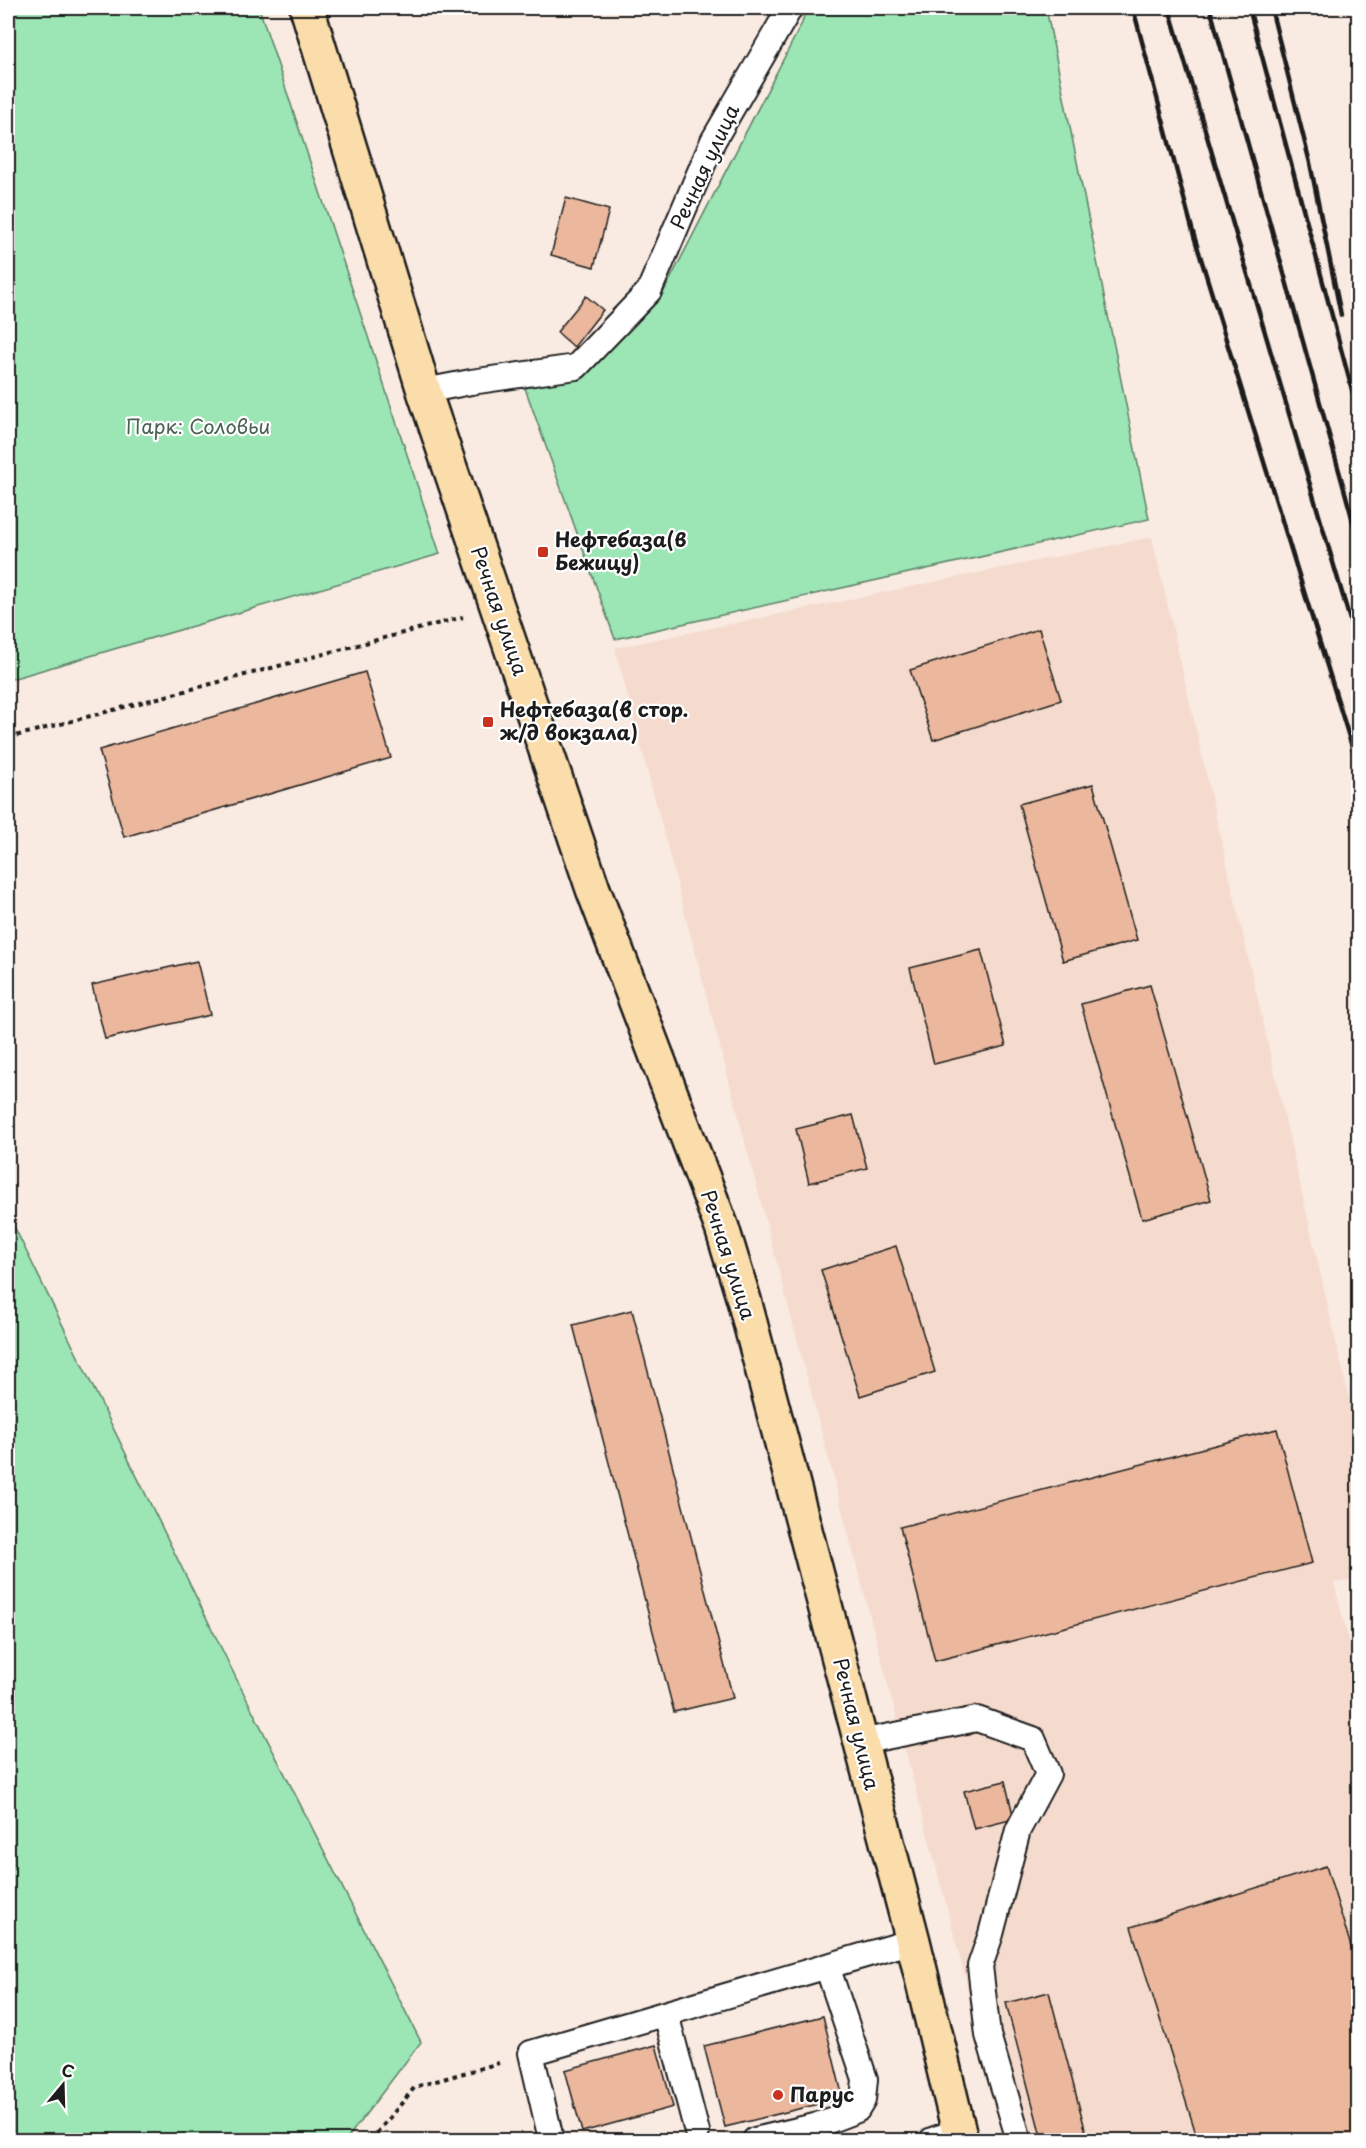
<svg xmlns="http://www.w3.org/2000/svg" width="1366" height="2148" viewBox="0 0 1366 2148" font-family="'Playpen Sans',sans-serif">
<style>
.built{fill:#f5dbcd}
.green{fill:#9ce5b4;stroke:#5c8068;stroke-width:1.5}
.building{fill:#ebb89d;stroke:#1c1c1c;stroke-width:1.5}
.lines{fill:none;stroke-linecap:round;stroke-linejoin:round}
.lane-casing{stroke:#1c1c1c;stroke-width:28}
.primary-casing{stroke:#1c1c1c;stroke-width:38}
.path{stroke:#1c1c1c;stroke-width:4;stroke-dasharray:4.5 4.5;stroke-linecap:butt}
.lane{stroke:#fff;stroke-width:24}
.primary{stroke:#faddab;stroke-width:33}
.rail{stroke:#1c1c1c;stroke-width:4.5}
.poi-dot{fill:#c8321e;stroke:#fff;stroke-width:2}
.labels{text-anchor:middle;stroke-width:4.5;stroke-linejoin:round;paint-order:stroke}
.street-label{font-size:20px;fill:#1c1c1c;stroke:#fff}
.park-label{font-size:20px;fill:#496251;stroke:#fff}
.poi-label{font-size:20px;font-weight:bold;fill:#1c1c1c;stroke:#fff;text-anchor:start}
</style>
<rect width="100%" height="100%" fill="#f9eae2"/>
<filter id="ink" filterUnits="userSpaceOnUse"><feTurbulence type="fractalNoise" baseFrequency=".0167" numOctaves="2"/><feDisplacementMap in="SourceGraphic" scale="12" xChannelSelector="R" yChannelSelector="G"/><feConvolveMatrix kernelMatrix="1 2 1 2 8 2 1 2 1" color-interpolation-filters="sRGB"/></filter>
<g filter="url(#ink)">
<path class="built" d="M1152,537L1358,1438V1578L1334,1583L1358,1678V2140H1008L615,648Z"/>
<g class="green">
<path d="M8,8H259L440,554L8,680Z"/>
<path d="M806,8H1046L1149,519L615,639L525,388L579,376L661,297L802,23Z"/>
<path d="M8,1214L236,1678L421,2042L346,2140H8Z"/>
</g>
<g class="building">
<path d="M566,198L609,210L594,267L551,255Z"/>
<path d="M586,296L603,310L574,347L557,332Z"/>
<path d="M1039,629L1061,700L933,740L910,670Z"/>
<path d="M365,672L391,758L124,837L99,750Z"/>
<path d="M1093,784L1137,940L1063,961L1019,804Z"/>
<path d="M981,950L1006,1046L934,1064L910,968Z"/>
<path d="M197,961L210,1015L105,1039L92,985Z"/>
<path d="M1150,985L1211,1200L1142,1219L1081,1004Z"/>
<path d="M853,1115L867,1168L809,1183L796,1129Z"/>
<path d="M896,1246L935,1372L860,1396L821,1270Z"/>
<path d="M632,1310L733,1698L674,1712L573,1325Z"/>
<path d="M1277,1429L1312,1563L935,1661L900,1527Z"/>
<path d="M1005,1781L1014,1819L974,1829L964,1791Z"/>
<path d="M1326,1866L1358,1969V2140H1198L1131,1927Z"/>
<path d="M1049,1992L1088,2140H1042L1006,2003Z"/>
<path d="M823,2016L843,2098L725,2127L704,2046Z"/>
<path d="M656,2045L673,2107L582,2132L565,2070Z"/>
</g>
<g class="lines">
<g class="lane-casing">
<g id="lane">
<path d="M424,391L471,382L576,367L649,291L713,141L790,8"/>
<path d="M860,1742L977,1719L1033,1739L1048,1774L1018,1830L991,1934L980,1966L988,2035L1019,2140"/>
<path d="M666,2014L697,2132"/>
<path d="M550,2140L551,2139L531,2053L913,1941"/>
<path d="M755,2140L815,2126L857,2110L863,2100L865,2079L827,1966"/>
<path d="M932,2140L958,2131"/>
</g>
</g>
<g class="primary-casing">
<path id="primary" d="M307,8L424,391L593,889L722,1228L744,1300L827,1613L913,1941L961,2140"/>
</g>
<g class="path">
<path d="M8,738L463,617"/>
<path d="M371,2140L415,2087L499,2063"/>
</g>
<use href="#lane" class="lane"/>
<use href="#primary" class="primary"/>
<g class="rail">
<path d="M1133,8L1194,236L1358,766"/>
<path d="M1169,8L1358,647"/>
<path d="M1210,8L1358,539"/>
<path d="M1249,8L1358,412"/>
<path d="M1271,8L1310,163L1341,315"/>
</g>
</g>
</g>
<g class="poi-dot">
<rect x="537" y="546" width="12" height="12" rx="3"/>
<rect x="482" y="716" width="12" height="12" rx="3"/>
<circle cx="778" cy="2095" r="6"/>
</g>
<g class="labels">
<g class="street-label">
<text transform="translate(705 167) rotate(-65)" y="7">Речная улица</text>
<text transform="translate(499 611) rotate(71)" y="7">Речная улица</text>
<text transform="translate(728 1255) rotate(72)" y="7">Речная улица</text>
<text transform="translate(856 1724) rotate(76)" y="7">Речная улица</text>
</g>
<g class="park-label">
<text x="198" y="434">Парк: Соловьи</text>
</g>
<g class="poi-label">
<text x="555" y="547">Нефтебаза(в<tspan x="555" dy="23">Бежицу)</tspan></text>
<text x="500" y="717">Нефтебаза(в стор.<tspan x="500" dy="23">ж/д вокзала)</tspan></text>
<text x="790" y="2102">Парус</text>
</g>
</g>
<rect width="1366" height="2148" fill="none" stroke="#fff" stroke-width="30"/>
<rect x="15" y="15" width="1336" height="2118" fill="none" stroke="#1c1c1c" stroke-width="2" filter="url(#ink)"/>
<g transform="translate(63 2085) rotate(19)" stroke="#ffffff" stroke-width="4.5" paint-order="stroke">
<path d="M0-4.5L10 22L0 15L-10 22Z" fill="#1c1c1c"/>
<text y="-9" font-size="16" font-weight="bold" text-anchor="middle" fill="#1c1c1c">С</text>
</g>
</svg>
